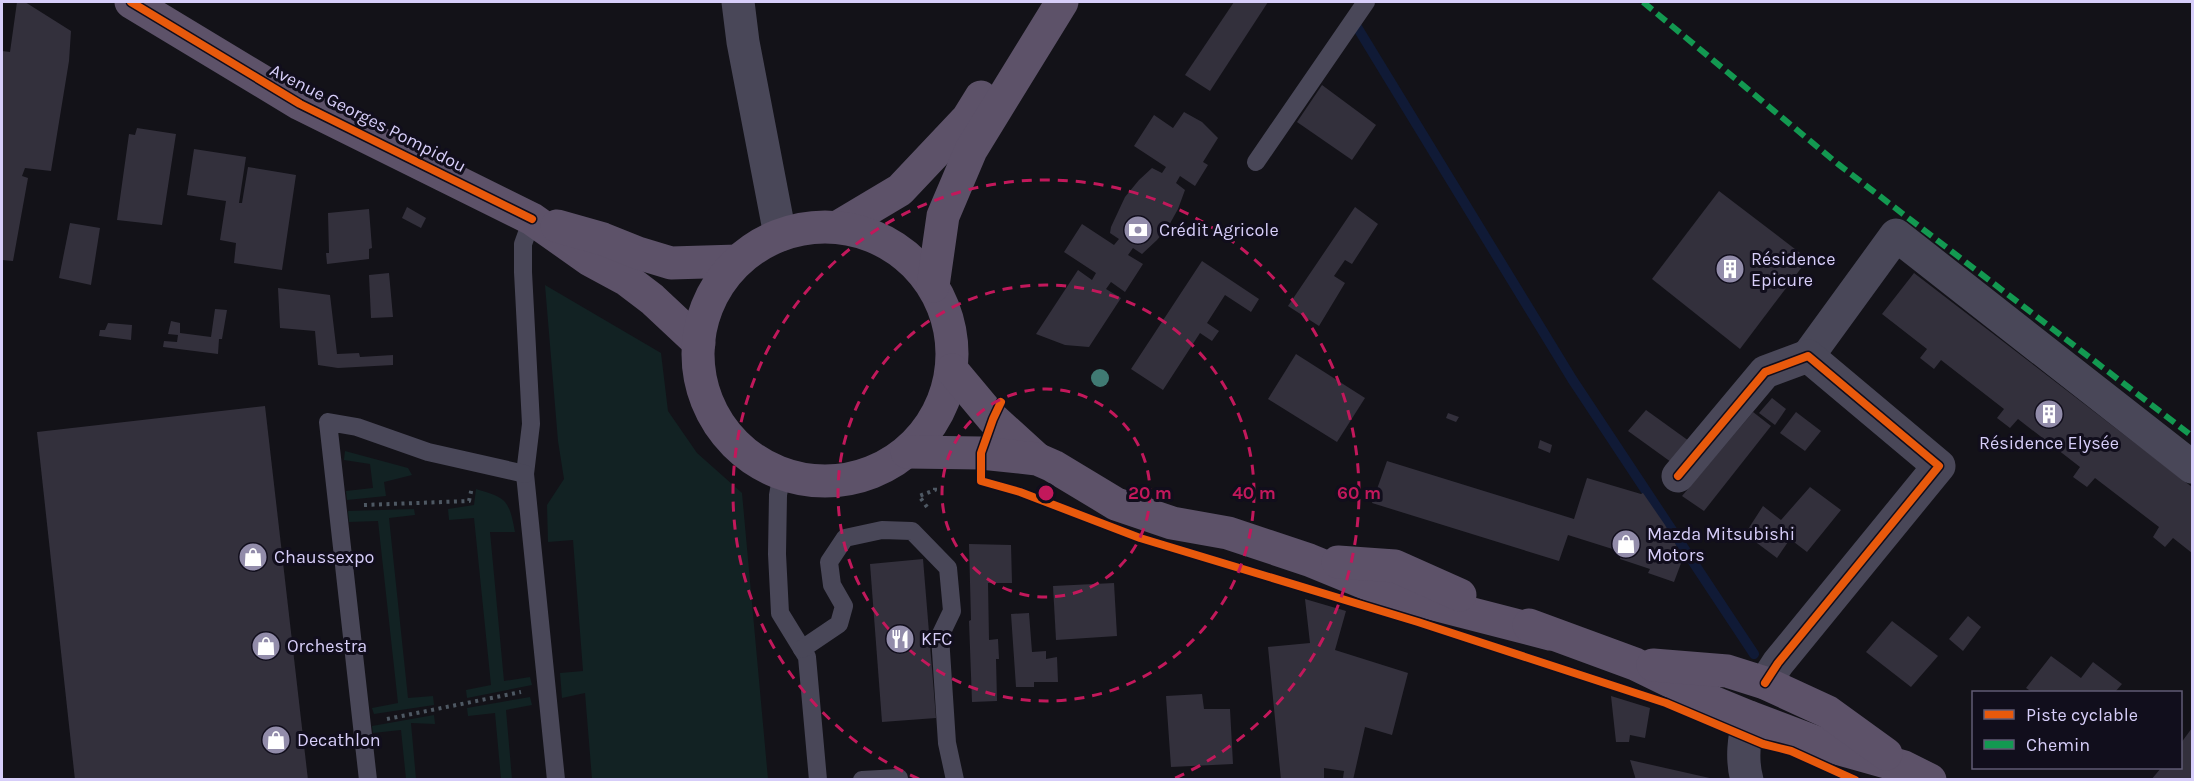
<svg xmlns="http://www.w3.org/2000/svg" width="2194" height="781" viewBox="0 0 2194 781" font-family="Karla,sans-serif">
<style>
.green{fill:#122223}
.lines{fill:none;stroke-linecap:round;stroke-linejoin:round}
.stream{stroke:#101a36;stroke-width:10}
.building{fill:#33303c}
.path{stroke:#4e5863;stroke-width:4;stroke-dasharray:3 4.5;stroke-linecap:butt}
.service{stroke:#494758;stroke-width:18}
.minor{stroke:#494758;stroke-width:33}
.primary{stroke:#5d5269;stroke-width:33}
.quiet{stroke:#139951;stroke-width:6;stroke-dasharray:12 6;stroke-linecap:butt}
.cycleway-casing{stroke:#110e1c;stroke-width:11}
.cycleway{stroke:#e8590c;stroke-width:8}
.tree{fill:#407a73}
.ring{fill:none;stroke:#c2185b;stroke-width:3;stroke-dasharray:10 8}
.labels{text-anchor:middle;stroke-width:6;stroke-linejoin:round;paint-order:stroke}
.street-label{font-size:18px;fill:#d7cef9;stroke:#110e1c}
.poi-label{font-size:18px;fill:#d7cef9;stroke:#110e1c;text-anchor:start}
.centre{fill:#c2185b;stroke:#110e1c;stroke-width:3}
.ring-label{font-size:18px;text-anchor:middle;font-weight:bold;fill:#c2185b;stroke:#110e1c;stroke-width:6;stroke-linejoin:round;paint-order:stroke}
</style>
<rect width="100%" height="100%" fill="#131218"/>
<g class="green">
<path d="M545,285L661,353L668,411L697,453L742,493L768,779H592L585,693L562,698L560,673L583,671L573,540L548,542L547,505L564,479L558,441Z"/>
<path d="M345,451L408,468L412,475L384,482L386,496L347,500L346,491L373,488L370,464L344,460Z"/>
<path d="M476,489C507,498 509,500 515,532H490L504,681L530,677L532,685L467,698L466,690L491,685L474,518L449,520L448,509L474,505Z"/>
<path d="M414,509L415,515L389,518L408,698L433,696L434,705L374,714L372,708L398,703L378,521L349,522L348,511Z"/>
<path d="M530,697L532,705L506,710L512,779H501L495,713L468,716L467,708Z"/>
<path d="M434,715L435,724L411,723L416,779H406L401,730L373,733L372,726Z"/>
</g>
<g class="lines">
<path class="stream" d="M1354,22L1572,379L1754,654"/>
</g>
<g class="building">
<path d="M17,2H25L71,31L69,61L51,171L25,168L22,176L28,178L13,261L2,260V51L10,52Z"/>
<path d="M1234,2H1268L1210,91L1185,75Z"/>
<path d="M1322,85L1376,125L1352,160L1297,122Z"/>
<path d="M1184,112L1202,122L1218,138L1203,162L1208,165L1195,186L1180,176L1176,183L1185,190L1178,209L1168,227L1157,240L1142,254L1133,248L1128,255L1143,264L1125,292L1111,282L1106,289L1121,298L1089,347L1065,345L1036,334L1078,270L1092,280L1096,273L1064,252L1082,224L1114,245L1119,239L1110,233L1111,227L1125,197L1139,180L1152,168L1162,173L1166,167L1134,146L1154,115L1173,128Z"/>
<path d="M137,128L176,134L162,225L117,220L129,134L135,135Z"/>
<path d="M194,149L246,157L239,203H242L248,167L296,175L282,270L234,263L236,243L220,240L226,201L187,195Z"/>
<path d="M1719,191L1808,259L1740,349L1652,279Z"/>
<path d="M407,207L426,218L421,228L402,218Z"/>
<path d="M1355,207L1378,224L1352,264L1345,260L1334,276L1345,283L1319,326L1288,306Z"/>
<path d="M369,209L372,248L369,249V259L327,264L326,253H329L328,213Z"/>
<path d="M70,223L100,228L91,285L59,278Z"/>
<path d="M1202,261L1259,299L1251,312L1225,295L1207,323L1219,331L1212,341L1200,333L1163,390L1131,369Z"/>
<path d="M389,273L393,317L371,318L369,275Z"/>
<path d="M1914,273L2192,487V553L2173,538L2165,547L2153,537L2159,527L2095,478L2087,487L2073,477L2080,467L2018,419L2010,428L1997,418L2004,409L1941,360L1934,369L1920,358L1927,349L1882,314Z"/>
<path d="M278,288L330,295L337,354L359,353L360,357L393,355V365L338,368L318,365L315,331L280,328Z"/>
<path d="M215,309L227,310L222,339H219L218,354L163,347L164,341L177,342L178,335L168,334L171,321L180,323V333L211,337Z"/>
<path d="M108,323L132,325L131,340L99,336L100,330H105Z"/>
<path d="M1296,354L1365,398L1337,442L1268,399Z"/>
<path d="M1772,398L1786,409L1775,425L1759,413Z"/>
<path d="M265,406L308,780H75L37,432Z"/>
<path d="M1646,410L1689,441L1671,462L1628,431Z"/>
<path d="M1753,412L1771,426L1704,511L1682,496Z"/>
<path d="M1796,412L1821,431L1805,451L1780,433Z"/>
<path d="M1448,413L1459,417L1456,422L1446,418Z"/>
<path d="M1540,440L1552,445L1550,453L1538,448Z"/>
<path d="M1387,461L1574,519L1587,478L1641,494L1643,493L1665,525L1683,558L1674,582L1648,573L1650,569L1620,559L1622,552L1568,535L1559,561L1372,503Z"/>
<path d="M1810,487L1841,510L1807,552L1790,539L1777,558L1745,534L1763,506L1781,520Z"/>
<path d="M969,544L1011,545L1012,583H988L989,640L998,639L999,659H996L997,701L972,702L969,621L971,620Z"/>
<path d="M923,559L936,718L882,722L870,564Z"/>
<path d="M1114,583L1117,636L1056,640L1053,586Z"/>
<path d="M1305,599L1346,611L1335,650L1408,673L1392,735L1365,727L1353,780L1343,778L1344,771L1324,768V780H1281L1268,647L1310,643Z"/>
<path d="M1029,613L1032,652L1046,651V659L1057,657L1058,682H1034V687H1016L1011,614Z"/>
<path d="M1968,616L1981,627L1963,651L1949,639Z"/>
<path d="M1892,621L1938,656L1911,687L1866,652Z"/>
<path d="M2051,656L2081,678L2093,662L2122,684L2115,692H2032L2026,688Z"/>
<path d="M1202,694L1204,709H1230L1233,764L1171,767L1166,696Z"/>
<path d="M1611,696L1650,708L1645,738L1630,735L1629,742H1616Z"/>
<path d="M2192,728V780H2151L2161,768H2181V743Z"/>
<path d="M1630,760L1714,779V780H1636Z"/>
</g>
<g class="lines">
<g class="path">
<path d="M364,505L469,501L472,487"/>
<path d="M927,507L919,496L935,490V487"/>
<path d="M387,719L521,692"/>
</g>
<g class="service">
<path d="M1256,162L1366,2"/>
<path d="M532,219L523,244V272L531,424L525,474L556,780"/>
<path d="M782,473L778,495L777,554L780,613L807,657L818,780"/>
<path d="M802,649L839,624L844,606L832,585L829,562L845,538L882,530L912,531L948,568L952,611L940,636L947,743L955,780"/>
<path d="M368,780L328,422L357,427L428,452L525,474"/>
<path d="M862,780L899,778V780"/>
</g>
<g class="minor">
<path d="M738,2L743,42L780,235"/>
<path d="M1808,356L1896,235L2192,467"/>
<path d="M1678,476L1765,372L1808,356L1939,466L1778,663L1765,683"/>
<path d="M1747,780C1741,759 1744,738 1749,717"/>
</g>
<g class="primary">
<path d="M131,2L300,104L532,219L590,260L627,280L652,299L699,343"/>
<path d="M557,226L603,239L638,253L671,263L738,261"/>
<path d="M838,227L900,190L968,118L981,97"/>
<circle cx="825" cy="354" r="127"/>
<path d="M933,286L943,216L971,150L1062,2"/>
<path d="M952,370L993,419L1037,459"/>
<path d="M907,452L981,453L1037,459L1053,466L1116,504L1172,523L1228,533L1309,560L1387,592L1550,634"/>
<path d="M1338,562L1395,566L1460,595"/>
<path d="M1529,625L1635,664L1715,703L1749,717L1815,742L1904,767L1930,780"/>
<path d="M1653,665L1727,671L1765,683L1828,712L1886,754"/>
</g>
<path class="quiet" d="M1643,2L1838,164L2192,436"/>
<g class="cycleway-casing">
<g id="cycleway">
<path d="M131,2L300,104L532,219"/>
<path d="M1001,402L993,419L981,453V481L1020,492L1140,538L1418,622L1666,703L1763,744L1791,751L1855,780"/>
<path d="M1678,476L1765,372L1808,356L1939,466L1778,663L1765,683"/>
</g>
</g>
<use href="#cycleway" class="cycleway"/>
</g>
<circle class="tree" cx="1100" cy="378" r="9"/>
<g class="ring">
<circle cx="1046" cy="493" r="104"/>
<circle cx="1046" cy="493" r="208"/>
<path d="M919 779A313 313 0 1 1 1173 779"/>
</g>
<defs>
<g id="bank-disc" transform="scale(1.5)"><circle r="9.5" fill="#928caa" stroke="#110e1c"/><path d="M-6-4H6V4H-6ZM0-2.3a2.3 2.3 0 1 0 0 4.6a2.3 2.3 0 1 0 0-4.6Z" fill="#fff"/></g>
<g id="building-disc" transform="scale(1.5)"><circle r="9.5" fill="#928caa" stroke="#110e1c"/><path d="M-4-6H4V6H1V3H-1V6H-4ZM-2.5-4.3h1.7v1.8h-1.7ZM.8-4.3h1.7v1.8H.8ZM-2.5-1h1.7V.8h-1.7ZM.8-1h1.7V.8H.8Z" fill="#fff"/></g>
<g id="shop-disc" transform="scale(1.5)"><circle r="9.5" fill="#928caa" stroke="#110e1c"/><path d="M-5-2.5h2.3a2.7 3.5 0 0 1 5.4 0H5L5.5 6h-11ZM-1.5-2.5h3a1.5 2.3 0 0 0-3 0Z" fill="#fff"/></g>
<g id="restaurant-disc" transform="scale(1.5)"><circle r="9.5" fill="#928caa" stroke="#110e1c"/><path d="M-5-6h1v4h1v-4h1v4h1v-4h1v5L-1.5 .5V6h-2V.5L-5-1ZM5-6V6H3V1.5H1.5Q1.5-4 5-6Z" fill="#fff"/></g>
</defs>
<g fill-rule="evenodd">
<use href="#bank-disc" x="1138" y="230"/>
<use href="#building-disc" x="1730" y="269"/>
<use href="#building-disc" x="2049" y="414"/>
<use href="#shop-disc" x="1626" y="544"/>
<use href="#shop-disc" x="253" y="557"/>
<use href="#restaurant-disc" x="900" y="639"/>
<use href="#shop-disc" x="266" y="646"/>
<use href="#shop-disc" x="276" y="740"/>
</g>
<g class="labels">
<g class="street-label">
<text transform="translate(368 118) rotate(27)" y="6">Avenue Georges Pompidou</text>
</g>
<g class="poi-label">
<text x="1159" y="236">Crédit Agricole</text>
<text x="1751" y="265">Résidence<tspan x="1751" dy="21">Epicure</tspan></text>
<text x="2049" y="449" text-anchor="middle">Résidence Elysée</text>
<text x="1647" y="540">Mazda Mitsubishi<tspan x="1647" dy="21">Motors</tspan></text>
<text x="274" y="563">Chaussexpo</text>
<text x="921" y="645">KFC</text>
<text x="287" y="652">Orchestra</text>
<text x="297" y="746">Decathlon</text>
</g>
</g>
<circle cx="1046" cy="493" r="9" class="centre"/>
<g class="ring-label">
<text x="1150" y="499">20 m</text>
<text x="1254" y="499">40 m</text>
<text x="1359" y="499">60 m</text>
</g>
<rect width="2194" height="781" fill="none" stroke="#d7cef9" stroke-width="6"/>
<rect x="1972" y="691" width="210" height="78" fill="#110e1c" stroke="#605b74" stroke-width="1.5"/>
<rect x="1984" y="710" width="30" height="9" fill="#e8590c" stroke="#605b74" stroke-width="1.5"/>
<text x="2026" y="721" font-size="18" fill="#d7cef9">Piste cyclable</text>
<rect x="1984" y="740" width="30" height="9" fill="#139951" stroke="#605b74" stroke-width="1.5"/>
<text x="2026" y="751" font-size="18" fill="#d7cef9">Chemin</text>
</svg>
